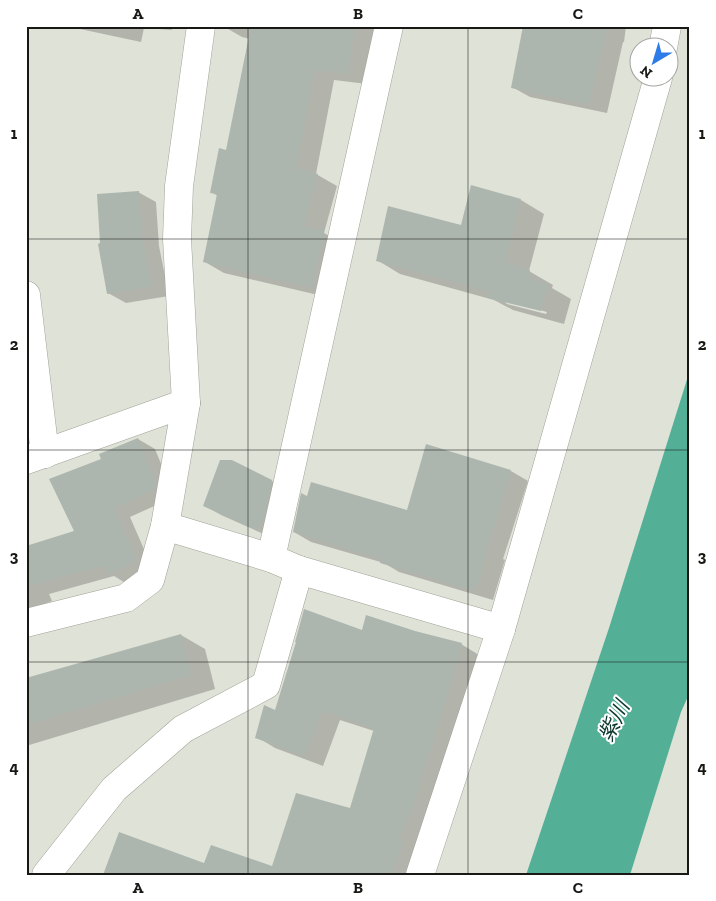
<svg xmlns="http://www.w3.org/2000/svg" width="716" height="901" viewBox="0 0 716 901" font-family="'Zilla Slab','Noto Sans JP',serif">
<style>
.water{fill:#54af97}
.shadow{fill:#0003;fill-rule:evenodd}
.building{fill:#adb6ae}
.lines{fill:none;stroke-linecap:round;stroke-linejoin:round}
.street-casing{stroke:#a0a398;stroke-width:29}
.street{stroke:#fff;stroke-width:28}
.grid{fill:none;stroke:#181915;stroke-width:1;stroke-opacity:0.55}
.labels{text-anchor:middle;stroke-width:4;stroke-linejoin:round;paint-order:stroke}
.water-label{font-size:21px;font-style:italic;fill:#0c372d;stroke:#fff}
.neatline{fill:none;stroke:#181915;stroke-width:2}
.grid-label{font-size:16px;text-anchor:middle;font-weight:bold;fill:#181915}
</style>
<rect width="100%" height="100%" fill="#dfe2d7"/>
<path class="water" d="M690,370V692L681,712L630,875H526L609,628Z"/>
<g class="shadow">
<path d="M75,26H172V30L144,28L141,42L80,29Z"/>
<path d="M223,26H375L367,84L334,80L316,174L337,186L324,233L342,243L331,298L224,273L205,262L218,196L211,192L227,151L250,39L242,37Z"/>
<path d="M525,26H626L624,42H623L607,113L530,97L512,87Z"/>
<path d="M472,187L521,200L544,214L529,271L553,285L552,288L571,299L564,324L513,310L494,300L400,274L377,260L462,227ZM503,300L547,312L546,314L507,304Z"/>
<path d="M138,192L156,202L159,246L169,296L126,303L108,293Z"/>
<path d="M26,336L44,453L26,456Z"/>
<path d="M138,439L155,449L173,493L172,498L130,517L153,570L127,584L114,576L49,594L52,601L26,611V547L75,532L103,460Z"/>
<path d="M511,471L528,481L503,559L505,560L493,600L399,572L384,563L311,542L294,532L308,498L407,512Z"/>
<path d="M272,481L289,491L275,539L221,515L204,505Z"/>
<path d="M362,632H415L461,644L479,655L413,875H105L205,864L273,867L351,810L374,731L340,720L323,766L275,748L257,737L276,711Z"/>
<path d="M181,635L205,649L215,689L26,746V679Z"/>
</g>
<g class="building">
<path d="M251,26H355L348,74L315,70L296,168L318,174L304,226L324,231L312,288L203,262L217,194L210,193L219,148L226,150Z"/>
<path d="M523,26H607L589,104L511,88Z"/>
<path d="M471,185L521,199L505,262L530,270L529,278L549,284L541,311L488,298L490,292L376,261L388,206L461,225Z"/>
<path d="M139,191L142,236L152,286L107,294L98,244L100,243L97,194Z"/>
<path d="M138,438L156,483L155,489L114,508L137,560L109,575L105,565L26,587V546L74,531L49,479L101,459L99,454Z"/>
<path d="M426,444L511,470L487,549H488L475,591L380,563L381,559L293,532L301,493L307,496L311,482L407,510Z"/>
<path d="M220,460H232L272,480L263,523H260L258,531L203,506Z"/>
<path d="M304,609L362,630L366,615L415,631L462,643L449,691L419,784L421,785L399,840L404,842L391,875H103L119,832L204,863L211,845L272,866L296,793L350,808L374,728L322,711L305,756L255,738L264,705L275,710L296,642H295Z"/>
<path d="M181,634L191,675L26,725V678Z"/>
</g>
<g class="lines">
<g class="street-casing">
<g id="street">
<path d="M663,48L667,26"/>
<path d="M26,295L45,454"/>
<path d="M26,460L186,403"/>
<path d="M165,526L271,558L299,570L501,629"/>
<path d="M271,558L389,26"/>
<path d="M26,623L126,598L150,580L165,526L186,403L177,239L179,186L201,26"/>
<path d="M46,875L114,789L183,729L266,685L299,570"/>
<path d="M420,875L501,629L658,78"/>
</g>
</g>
<use href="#street" class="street"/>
</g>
<path class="grid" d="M248,26V875M468,26V875M26,239H690M26,450H690M26,662H690"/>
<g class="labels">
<g class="water-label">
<text transform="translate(614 721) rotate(-63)" y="7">紫川</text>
</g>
</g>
<rect width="716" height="901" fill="none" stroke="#ffffff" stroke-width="55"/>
<g transform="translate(654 62) rotate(218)"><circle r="24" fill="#ffffff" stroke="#a3a3a1"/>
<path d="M0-4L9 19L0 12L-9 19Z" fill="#2d7ce7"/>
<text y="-8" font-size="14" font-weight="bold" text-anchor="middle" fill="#181915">N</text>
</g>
<rect x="28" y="28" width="660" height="846" class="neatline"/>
<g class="grid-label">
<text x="138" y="19">A</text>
<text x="358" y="19">B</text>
<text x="578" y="19">C</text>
<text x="14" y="139">1</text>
<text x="702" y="139">1</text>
<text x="14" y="350">2</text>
<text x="702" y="350">2</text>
<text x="14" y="562">3</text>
<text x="702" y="562">3</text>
<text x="14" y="773">4</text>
<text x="702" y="773">4</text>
<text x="138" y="893">A</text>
<text x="358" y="893">B</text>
<text x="578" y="893">C</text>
</g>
</svg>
